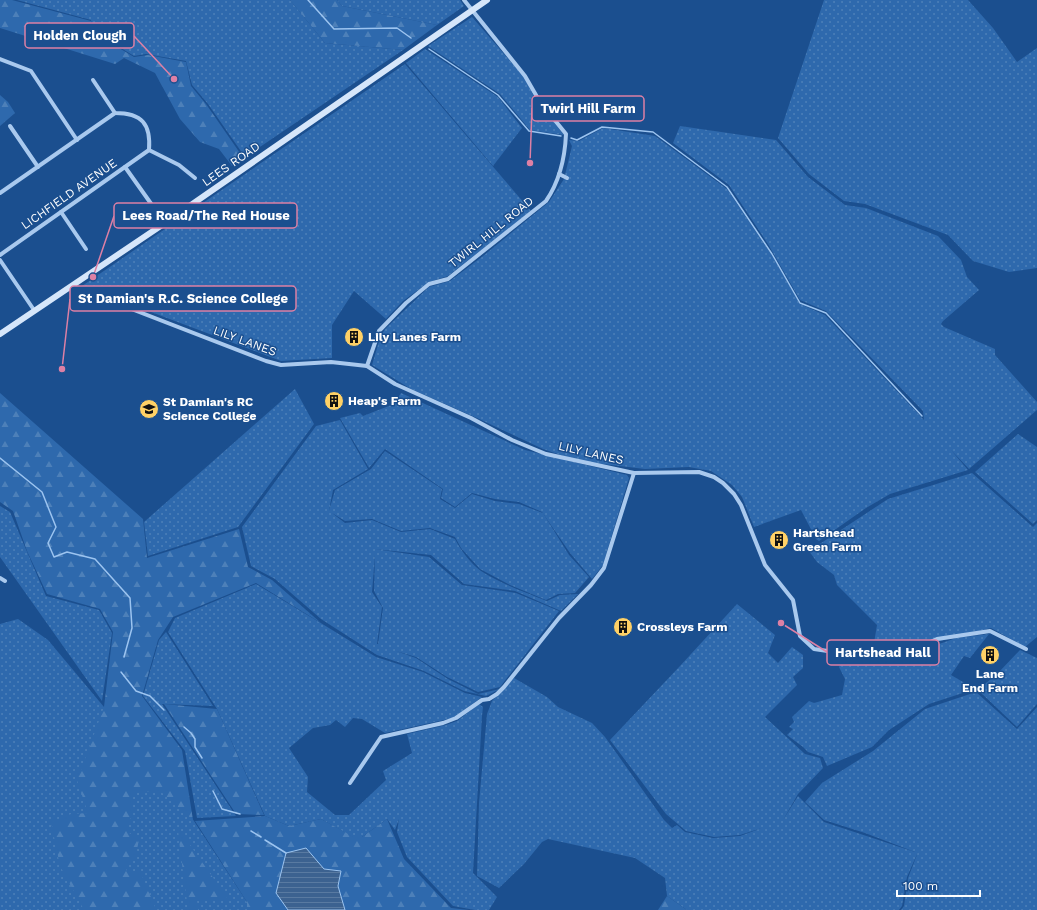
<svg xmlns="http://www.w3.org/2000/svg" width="1037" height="910" viewBox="0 0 1037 910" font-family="'Work Sans',sans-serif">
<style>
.grass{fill:url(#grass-dots);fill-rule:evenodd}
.forest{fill:url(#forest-firs)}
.water{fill:url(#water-rules);stroke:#9cc4f0}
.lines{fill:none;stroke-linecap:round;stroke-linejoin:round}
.stream{stroke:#9cc4f0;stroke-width:1.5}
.minor{stroke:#a9c9ee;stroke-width:4}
.secondary{stroke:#d6e6fa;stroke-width:6}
.labels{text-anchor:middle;stroke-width:3;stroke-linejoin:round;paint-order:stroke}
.street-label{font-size:12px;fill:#fff;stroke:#1b4f8f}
.poi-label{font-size:12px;font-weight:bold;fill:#fff;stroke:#1b4f8f;text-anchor:start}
.leader{fill:none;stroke:#dd80a5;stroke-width:1.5}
.callout-dot{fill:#dd80a5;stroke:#1b4f8f;stroke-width:1.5}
.callout{fill:#1b4f8f;stroke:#dd80a5;stroke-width:1.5}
.callout-label{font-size:13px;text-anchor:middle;font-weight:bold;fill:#fff}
</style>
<defs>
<pattern id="grass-dots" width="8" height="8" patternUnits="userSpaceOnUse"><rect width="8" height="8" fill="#2e69ad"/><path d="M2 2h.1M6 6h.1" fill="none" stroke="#4d80b9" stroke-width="1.8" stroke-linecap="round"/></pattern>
<pattern id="forest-firs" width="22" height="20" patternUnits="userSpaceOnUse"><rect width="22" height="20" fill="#2e69ad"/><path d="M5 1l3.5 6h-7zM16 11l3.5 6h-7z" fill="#4d80b9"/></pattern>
<pattern id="water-rules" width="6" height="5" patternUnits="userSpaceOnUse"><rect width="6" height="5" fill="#3c6290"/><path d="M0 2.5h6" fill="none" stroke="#597aa1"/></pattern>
</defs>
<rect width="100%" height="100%" fill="#1b4f8f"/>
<g class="grass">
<path d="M17,0H290L325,43L403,50L245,157L208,104L192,85L186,61L146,54L134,56L93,31L91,20Z"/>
<path d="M337,0H460L464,6L437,25L342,6Z"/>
<path d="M824,0H968L993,28L1017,62L1037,48V268L1009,272L973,261L948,235L865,204L844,201L809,174L778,138Z"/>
<path d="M472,17L525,78L535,99L564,135L530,130L500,94L428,46Z"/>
<path d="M425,49L498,97L522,128L493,166L406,63Z"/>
<path d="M405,64L531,211L448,276L429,282L403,301L386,319L354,291L332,325V358L281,361L82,286Z"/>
<path d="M680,126L776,140L808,177L845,205L866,208L938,236L961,260L967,277L979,290L943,321L941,324L944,327L995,349V355L1037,402V410L969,469L951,450L968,470L890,494L866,508L819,541L816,539L801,510L754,527L742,497L732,485L711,471L689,467L645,469L578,461L543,449L477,418L411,389L372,365L380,338L385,329L429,287L450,281L483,256L549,202L564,179L572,146L569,140L579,141L603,128L655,136L727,189L773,257L800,304L825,315L924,420L923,411L826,311L800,300L768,244L729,185L673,143Z"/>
<path d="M295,389L314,424L238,527L148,556L144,522Z"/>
<path d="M401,393L525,450L627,475L629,478L603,565L592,579L570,553L542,512L519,502L495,499L472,493L455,507L441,498L443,489L385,449L369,468L340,418L360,413L363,416L394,404Z"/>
<path d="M340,420L368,469L333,490L329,511L335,490L371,469L385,451L442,489L440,499L455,508L472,494L495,501L519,504L543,513L569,555L589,577L575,593L558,594L546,600L510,585L480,569L461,548L455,537L430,528L401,531L372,519L345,521L332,513L345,523L372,520L401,532L430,529L455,539C460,549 471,564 481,571C501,584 525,592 547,601L560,595L578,594L561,611L515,591L464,584L431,555L375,549L429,557L462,585L516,593L559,611L500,687L478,692L447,677L416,657L396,651L416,658L448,679L478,694L500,689L486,696L464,691L424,671L377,655L321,619L275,579L251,566L242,527L316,426ZM375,555L374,591L383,608L378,644H377L382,607L372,592Z"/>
<path d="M1018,434L1037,447V520L1033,524L975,472Z"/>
<path d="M972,473L1033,527L1037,523V637L1025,647L991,628L897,652L872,655L877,625L837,585L834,575L817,562L809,551L888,499Z"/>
<path d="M0,506L10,512L46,596L99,610L112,633L102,701L0,557Z"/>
<path d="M256,584L324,625L376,657L423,672L465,693L482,697L453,718L385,733L362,719L353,718L345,727L336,720L330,725L313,728L289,748L308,777L307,792L335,815H349L386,780L383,771L412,753L407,734L446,725L457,721L479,704L483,707L482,716L473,873L497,897L489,910H475L453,906L407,857L397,832L399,819L395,830L387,819L362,837H353L321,819L289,826L265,816L217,709L168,632L175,618Z"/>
<path d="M737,604L775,635L768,653L778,663L792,647L803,655V668L793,677L797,685L765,717L805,754L820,758L823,768L798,794L783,820L798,796L824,822L915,852L865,833L824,820L805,802L822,783L873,751L925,709L976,692L1017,729L1037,707V910H901L904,906L908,878L918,852L907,877L902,906L899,910H687L667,896L665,878L635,858L548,839L542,842L524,864L499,888L477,876L479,803L487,714L492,701L514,678L547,697L558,707L592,723L605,737L664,820L672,828L677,825L685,832L713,838L740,836L762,828L740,835L714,837L686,831L666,814L610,740L680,666Z"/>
<path d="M18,619L48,640L104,707L192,818L247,902V910H0V624Z"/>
<path d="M166,632L213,706L162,704L236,816L197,818L185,751L143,696L159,640Z"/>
<path d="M989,634L970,658L964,656L951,675L975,689L929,704L889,730L872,747L827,766L823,757L808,752L803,747L787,735L793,729L789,727L794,722L792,717L809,701L814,703L842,695L845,679L839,667L843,660L900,658L956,638Z"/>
<path d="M1020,650L1037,658V704L1017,727L978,690L999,672Z"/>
</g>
<g class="forest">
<path d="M0,0H12L91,21V31L134,57L148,55L186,62L191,86L206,104L242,156L232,166L219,149L200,142L180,119L155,73L124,58L115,64L0,28Z"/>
<path d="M290,0H337L342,6L437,25L403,50L325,43Z"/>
<path d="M0,95L8,102L15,113L0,126Z"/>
<path d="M0,393L143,519L147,558L239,529L248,567L272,580L321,623L256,583L173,617L158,640L142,696L182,750L193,820L160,791L135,793L132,796V816L128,823L129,833L135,836L139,840L136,854L126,867L127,872L140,871L155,907L152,910H84L60,866L51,822L71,814L88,813L74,771L81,770L104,707L113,632L100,609L47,594L27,551L13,511L0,502Z"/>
<path d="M164,704L217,709L264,815L236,814Z"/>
<path d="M265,816L289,826L321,819L354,837H362L387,819L404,859L451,908L469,910H247V902L195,821Z"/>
<path d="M178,828L228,899L197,901L198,910H188C185,882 180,855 178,828Z"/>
<path d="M667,896L687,910H658Z"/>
</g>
<path class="water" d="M306,848L324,869L341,871L338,886L345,910H288L276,893L286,853Z"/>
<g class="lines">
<g class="stream">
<path d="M308,0L334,29L397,28L411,38"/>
<path d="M429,49L498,95L529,131L561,136"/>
<path d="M571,138L577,140L602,127L653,132L727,187L772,254L800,303L826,313L922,416"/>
<path d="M0,458L42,492L56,527L48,543L54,557L67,552L95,559L130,598L132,628L124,657"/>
<path d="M121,672L136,691L150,696L164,710"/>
<path d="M184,727L191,733L195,739V747L202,758"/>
<path d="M213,791L222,809L240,814"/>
<path d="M251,831L261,837"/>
<path d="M265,840L286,853"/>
</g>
<g class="minor">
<path d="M0,59L31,71L77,140"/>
<path d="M93,80L115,113C142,113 151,124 149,150L179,165L195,178"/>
<path d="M10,126L38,167"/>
<path d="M125,167L152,205"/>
<path d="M559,174L567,178"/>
<path d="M0,193L115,113"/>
<path d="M61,212L86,249"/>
<path d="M0,255L149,150"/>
<path d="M0,260L34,310"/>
<path d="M72,286L266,361L281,365L331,362L367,366L395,384L471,418L512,440L546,454L634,473L699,472L714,477L723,483L734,494L741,505L765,565L793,600L800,636L814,649L862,656H899L937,639L990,631L1026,649"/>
<path d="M367,366L379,331L406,303L429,284L448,279L546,201C559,182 565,157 566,134L540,102L525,76L464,0"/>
<path d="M0,578L5,581"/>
<path d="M350,783L381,737L443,723L456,718L482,700L489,699L497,694L504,687L559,618L591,585L604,568L634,473"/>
</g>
<path class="secondary" d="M0,334L165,223L487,0"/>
</g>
<defs>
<g id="building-disc" transform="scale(1)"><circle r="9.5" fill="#ffd166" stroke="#1b4f8f"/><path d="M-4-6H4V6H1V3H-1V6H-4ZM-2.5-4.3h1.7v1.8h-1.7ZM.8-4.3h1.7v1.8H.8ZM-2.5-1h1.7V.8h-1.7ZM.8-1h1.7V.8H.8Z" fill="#111"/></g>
<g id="school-disc" transform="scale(1)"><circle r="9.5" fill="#ffd166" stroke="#1b4f8f"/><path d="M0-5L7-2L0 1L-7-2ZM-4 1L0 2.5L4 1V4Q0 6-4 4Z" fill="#111"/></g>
</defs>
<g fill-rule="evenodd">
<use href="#building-disc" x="354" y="337"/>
<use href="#building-disc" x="334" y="401"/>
<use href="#school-disc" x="149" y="409"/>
<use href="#building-disc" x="779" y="540"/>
<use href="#building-disc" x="623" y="627"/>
<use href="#building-disc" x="990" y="655"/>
</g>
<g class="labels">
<g class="street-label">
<text transform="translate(231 164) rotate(-35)" y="4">LEES ROAD</text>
<text transform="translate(69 194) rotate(-35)" y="4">LICHFIELD AVENUE</text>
<text transform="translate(491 232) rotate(-39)" y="4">TWIRL HILL ROAD</text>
<text transform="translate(245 341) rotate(20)" y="4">LILY LANES</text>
<text transform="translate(591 453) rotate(13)" y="4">LILY LANES</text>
</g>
<g class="poi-label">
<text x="368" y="341">Lily Lanes Farm</text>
<text x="348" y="405">Heap's Farm</text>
<text x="163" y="406">St Damian's RC<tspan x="163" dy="14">Science College</tspan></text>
<text x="793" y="537">Hartshead<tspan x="793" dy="14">Green Farm</tspan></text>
<text x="637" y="631">Crossleys Farm</text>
<text x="990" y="678" text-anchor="middle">Lane<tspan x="990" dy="14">End Farm</tspan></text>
</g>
</g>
<path class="leader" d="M174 79L134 36M530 163L532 108M93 277L114 216M62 369L70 299M781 623L827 652"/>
<g class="callout-dot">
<circle cx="174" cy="79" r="4"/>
<circle cx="530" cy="163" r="4"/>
<circle cx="93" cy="277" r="4"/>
<circle cx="62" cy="369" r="4"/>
<circle cx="781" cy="623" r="4"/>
</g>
<g class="callout">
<rect x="25" y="23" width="109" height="25" rx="4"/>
<rect x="532" y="96" width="112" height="25" rx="4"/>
<rect x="114" y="203" width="183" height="25" rx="4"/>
<rect x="70" y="286" width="226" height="25" rx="4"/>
<rect x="827" y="640" width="112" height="25" rx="4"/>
</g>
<g class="callout-label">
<text x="80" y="40">Holden Clough</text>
<text x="588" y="113">Twirl Hill Farm</text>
<text x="206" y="220">Lees Road/The Red House</text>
<text x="183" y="303">St Damian's R.C. Science College</text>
<text x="883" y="657">Hartshead Hall</text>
</g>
<path d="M897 890v6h83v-6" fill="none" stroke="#ffffff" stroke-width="2"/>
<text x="903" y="890" font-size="12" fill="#ffffff" stroke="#1b4f8f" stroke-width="3" paint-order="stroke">100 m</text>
</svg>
